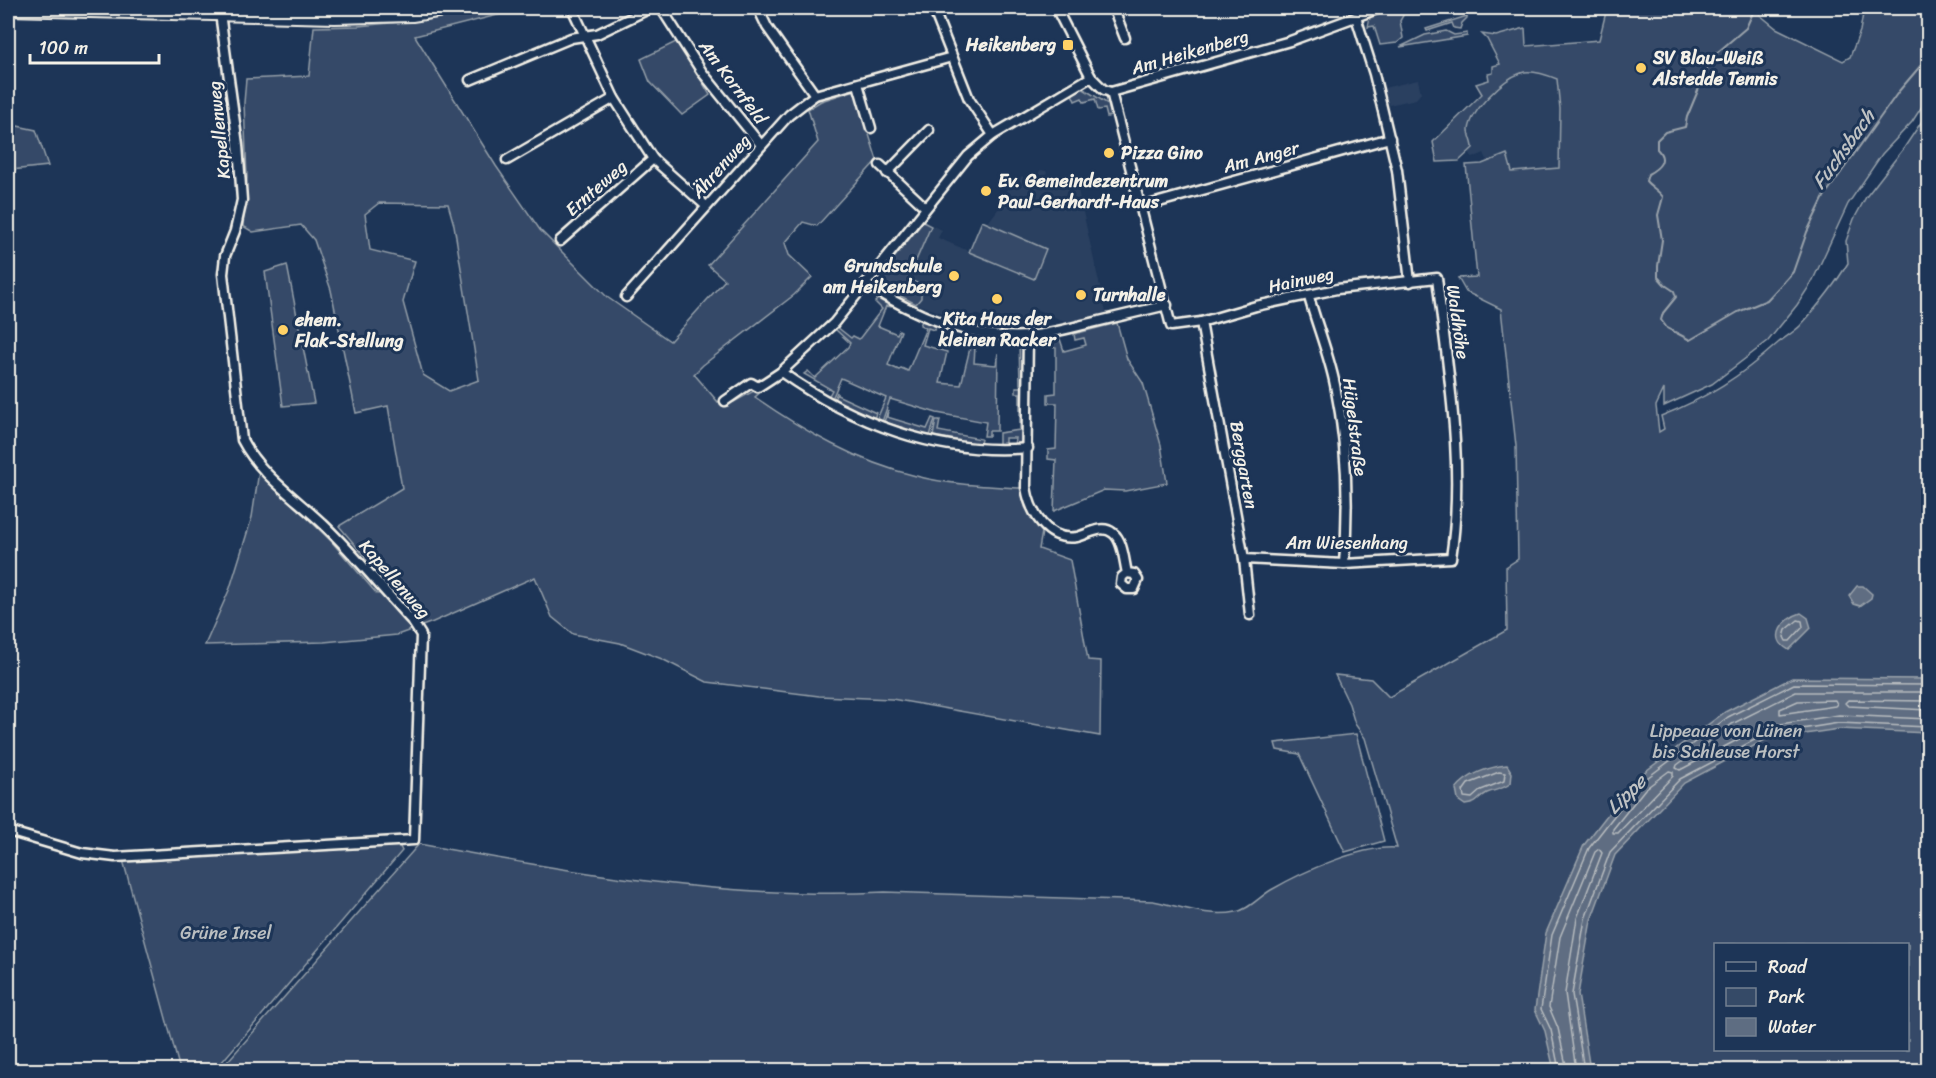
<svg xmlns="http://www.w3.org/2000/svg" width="1936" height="1078" viewBox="0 0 1936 1078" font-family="Sriracha,sans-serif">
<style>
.built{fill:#2a4060}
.green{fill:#354a67;stroke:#949ea8;stroke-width:1.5;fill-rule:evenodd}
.water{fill:#5e6d82;stroke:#9aa2ab;stroke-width:1.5}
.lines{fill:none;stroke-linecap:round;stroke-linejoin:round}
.shore{stroke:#b8bcbf;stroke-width:1.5}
.stream{stroke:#9aa2ab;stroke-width:2}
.street-casing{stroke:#f4f1e8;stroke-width:13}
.secondary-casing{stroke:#f4f1e8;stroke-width:16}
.street{stroke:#1d3557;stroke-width:8}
.secondary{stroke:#1d3557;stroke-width:12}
.poi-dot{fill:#ffd166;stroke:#1d3557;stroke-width:2}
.labels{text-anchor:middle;stroke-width:6;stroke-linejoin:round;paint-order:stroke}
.poi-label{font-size:18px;font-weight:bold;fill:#f4f1e8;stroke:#1d3557;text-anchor:start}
.street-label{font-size:18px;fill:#f4f1e8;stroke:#1d3557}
.park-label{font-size:18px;fill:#bbbfc1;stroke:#1d3557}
.water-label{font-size:20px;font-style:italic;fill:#c0c3c4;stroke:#1d3557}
</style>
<rect width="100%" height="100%" fill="#1d3557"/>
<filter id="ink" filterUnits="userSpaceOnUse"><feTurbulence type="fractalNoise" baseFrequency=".0167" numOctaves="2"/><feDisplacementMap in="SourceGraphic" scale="12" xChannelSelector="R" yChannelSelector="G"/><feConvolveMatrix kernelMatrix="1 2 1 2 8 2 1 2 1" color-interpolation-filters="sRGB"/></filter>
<g filter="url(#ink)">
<g class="built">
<path d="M1521,72L1543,73L1557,79L1560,109L1559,168L1512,172L1507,154L1488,162L1484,153L1473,158L1469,152L1473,148V144L1468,132L1474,116L1487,96Z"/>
<path d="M1418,80L1421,93L1416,99L1389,105L1384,88Z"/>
<path d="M1041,170L1046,171L1050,183L1075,177L1106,313L1074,325L1035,309L1027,327H1013L975,314L973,323L916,304L881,286L878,281L881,274L923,222L942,230L938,238L1034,279L987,224L1005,200L1001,196L1022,176L1029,183Z"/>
</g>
<g class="green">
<path d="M455,8H525L415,36L496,166L540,230L607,297L670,341L725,280L708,265L818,142L808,109L821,101L855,90L877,160L817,226L803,222L785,243L789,255L812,277L794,295L703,365L694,374L718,402L727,398L734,402L776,379L755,397C804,431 857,462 916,476C950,485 985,486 1021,488L1025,507L1042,532L1039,549L1070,560L1088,660L1101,661L1100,736L892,699L819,696L707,682L662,659L620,643L573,634L552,617L535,577L433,622L397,635L324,642L205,645L230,588L252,517L259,471L331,541L377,594L394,591L339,526L402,488L388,406L356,413L331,290L314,240L301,225L253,232L243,226L247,178L244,103L246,79L309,76L314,27L358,26L422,20ZM379,203L448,204L454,225L479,380L449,391L423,375L403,302L415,261L370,250L365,214Z"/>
<path d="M1395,8H1407L1400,21L1403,38L1397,43L1380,45L1374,26L1368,27L1370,17Z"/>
<path d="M1607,8H1762L1760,15L1776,28L1843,61L1850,57L1860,31L1864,8H1928V97L1912,122L1882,154L1848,204L1812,282L1797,305L1768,341L1712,384L1664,406V389L1656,406L1659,432L1664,429L1661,416C1707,398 1741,376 1778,343C1785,337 1794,332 1800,326C1817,307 1835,285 1848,263L1846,241L1854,219L1866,197L1904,148L1928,112V1070H220L419,844C573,872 728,900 885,892L1153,901C1179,906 1210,918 1236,912C1250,909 1259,897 1271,890C1302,872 1361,845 1397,848L1365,738L1355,724L1349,704L1335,675L1371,679L1389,697L1507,630L1506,567L1518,559L1516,446L1501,309L1466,292L1458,278L1477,277L1466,165L1482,164L1507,154L1512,172L1559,168L1560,109L1557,79C1547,75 1531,69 1521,73C1503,79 1471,110 1469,130C1469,136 1473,142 1473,148L1459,161L1437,162L1433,142L1482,94L1476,84L1489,80L1488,74L1493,73V66L1500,64L1487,39L1482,34L1496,36L1525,28L1526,46L1599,40ZM1716,944H1908V1050H1716Z"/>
<path d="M1467,16V18L1462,23L1460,29L1454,28L1452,23L1427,31L1426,29Z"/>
<path d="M1446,31L1454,35L1467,33V36L1400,47L1425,35Z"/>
<path d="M678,41L710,95L682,115L650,82L641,59Z"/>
<path d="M1082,88L1108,104L1111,116L1107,117L1105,109L1098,110L1095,99L1084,102L1082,98L1075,101L1072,94Z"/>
<path d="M8,124L36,130L48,166L11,170L8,172Z"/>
<path d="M982,221L1046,249L1034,279L969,252Z"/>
<path d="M923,222L931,226L908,279L921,285V298L916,304L881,286L878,281L881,274Z"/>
<path d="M287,265L314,403L283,406L265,272Z"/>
<path d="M878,299L892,307L886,306L878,326L897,334L899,330L901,331L888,365L899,370L901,368L908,371L926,328L920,325L922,321L936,326L934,330L928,328L923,345L947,352L940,383L961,385L972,340L965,338L966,334L978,337L977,347H975L974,363L996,365L998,353L997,431H989V436H984L986,422L937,413L890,399L882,422L877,419L886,398L841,378L832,399L828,397L832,390L804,374L808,371L815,378L848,347L850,343L835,329L837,327L851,338L853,336L859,339L882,309L875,302Z"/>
<path d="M1117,323L1127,359L1143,383L1161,445L1167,483L1125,491L1104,490L1054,511L1056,460L1048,459V450L1056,449L1057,403H1048V394L1056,393V348L1051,347V338L1059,336L1064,351L1086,345L1084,338L1075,340L1074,334Z"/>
<path d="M1019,341L1022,342L1024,346L1023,384H1020Z"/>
<path d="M1016,387H1023L1022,442L1020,446H1014L1015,438H1005V446L999,445V433L1020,430V393H1016Z"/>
<path d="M837,392V395L876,413L874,419L834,400Z"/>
<path d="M888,410L887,417L927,429L932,418L935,419L930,436L884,422Z"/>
<path d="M936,420H940L938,431L981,439L980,444L933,436Z"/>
<path d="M1356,734L1384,841L1345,852L1299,754L1277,750L1275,743Z"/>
<path d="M398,843L402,851L215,1070H180L123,860Z"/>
</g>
<g class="water">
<path d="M1857,586H1863L1872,594L1871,598L1860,606L1854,604L1849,596Z"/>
<path d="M1801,613L1808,618L1811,628L1789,650C1767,638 1784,618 1801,613Z"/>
<path d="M1792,678L1928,679V733L1839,729L1765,740L1684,783L1615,855L1591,920L1578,994L1590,1070H1554L1545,1031L1535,1010L1546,933L1584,845L1635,779L1725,712Z"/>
<path d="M1507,765L1512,773L1511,783C1502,790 1497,789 1487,793C1476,799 1480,803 1465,805L1458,800L1456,789C1467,774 1489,767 1507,765Z"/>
</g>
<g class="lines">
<g class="shore">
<path d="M1798,620L1802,621L1803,627L1790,641H1786L1784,637L1786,630Z"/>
<path d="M1928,692H1796L1732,724L1677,765L1676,768L1680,770L1762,727L1839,715L1928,719"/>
<path d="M1798,701L1835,700L1837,704L1835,706L1780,714V709Z"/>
<path d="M1928,701L1848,700L1845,703L1848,706L1928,710"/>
<path d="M1669,771L1673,772V776L1618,833H1613V829L1645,789Z"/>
<path d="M1499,772L1505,773L1504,781L1481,790L1472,798L1464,797L1463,791L1468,784Z"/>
<path d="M1559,1070L1551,1030L1541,1009L1552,935L1589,848L1639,784L1728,717L1794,684L1928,685"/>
<path d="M1567,1070L1558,1028L1549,1007L1560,937L1595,852L1599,849L1602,853L1577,918L1565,993L1576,1070"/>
<path d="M1584,1070L1572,994L1585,919L1610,852L1680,779L1764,735L1839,723L1928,727"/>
</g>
<path class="stream" d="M1755,8L1746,28L1712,57L1687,117L1685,127L1665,132L1657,140V149C1668,160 1659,168 1648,174L1646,181C1651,187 1658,190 1663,197L1658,215L1662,240L1658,266V277L1665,285L1674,291L1676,297L1663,313L1661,320L1667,328L1690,340L1738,312L1767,300L1793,272L1807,232L1825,195L1899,91L1922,64L1928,50"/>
<g class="street-casing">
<g id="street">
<path d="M572,8L614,98L653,159L706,206"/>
<path d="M661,8L702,72L761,145"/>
<path d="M758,8L767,27L815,95"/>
<path d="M933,8L969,99L993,135"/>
<path d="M1056,8L1091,77L1104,90L1111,92"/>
<path d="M1114,10L1125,38"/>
<path d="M1356,17L1374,74L1397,170L1410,282"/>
<path d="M470,80L571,38L597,34L651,8"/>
<path d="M858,84L871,128"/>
<path d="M1111,92L1171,326L1201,322L1256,306L1337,289L1437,278C1448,371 1465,465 1451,558L1344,564L1244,559"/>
<path d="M1111,92L1290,41L1380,8"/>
<path d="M507,160L614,98"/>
<path d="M880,165L925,207"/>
<path d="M887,173L929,130"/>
<path d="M1141,207L1390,138"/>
<path d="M560,241L653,159"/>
<path d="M865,284C912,314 970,340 1028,336C1049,334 1070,328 1091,323C1116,317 1141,311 1167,305"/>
<path d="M626,297L789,115L815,95L952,57"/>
<path d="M1309,297C1317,326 1329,355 1335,385C1347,443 1349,505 1344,564"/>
<path d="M1201,322L1244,559L1250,615"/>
<path d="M1028,336L1026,487C1030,512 1047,542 1077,537C1089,534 1102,524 1113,533C1123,540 1124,561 1127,573L1122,577L1121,584L1127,589H1134L1138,580L1134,574L1127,573"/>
<path d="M781,372C853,423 938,456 1028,448"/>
<path d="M725,401L751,383L758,387L781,372L834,323L968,156L993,135L1091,77"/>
<path d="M8,831L82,853L115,857L414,840L421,635L412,621C383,590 356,556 325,526C297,499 260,475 242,440L223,274L225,256L235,231L242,200L238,145L220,13"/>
</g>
</g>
<g class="secondary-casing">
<path id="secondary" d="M8,9L335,17L412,15L455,8"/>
</g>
<use href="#street" class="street"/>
<use href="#secondary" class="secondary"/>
</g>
</g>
<g class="poi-dot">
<rect x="1062" y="39" width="12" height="12" rx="3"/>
<circle cx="1641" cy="68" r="6"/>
<circle cx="1109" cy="153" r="6"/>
<circle cx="986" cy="191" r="6"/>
<circle cx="954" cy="276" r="6"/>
<circle cx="1081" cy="295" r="6"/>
<circle cx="997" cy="299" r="6"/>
<circle cx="283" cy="330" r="6"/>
</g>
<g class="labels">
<g class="poi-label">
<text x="1056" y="51" text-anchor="end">Heikenberg</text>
<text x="1653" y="64">SV Blau-Weiß<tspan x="1653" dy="21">Alstedde Tennis</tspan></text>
<text x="1121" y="159">Pizza Gino</text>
<text x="998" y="187">Ev. Gemeindezentrum<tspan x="998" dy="21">Paul-Gerhardt-Haus</tspan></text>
<text x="942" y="272" text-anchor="end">Grundschule<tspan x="942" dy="21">am Heikenberg</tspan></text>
<text x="1093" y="301">Turnhalle</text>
<text x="997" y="325" text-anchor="middle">Kita Haus der<tspan x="997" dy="21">kleinen Racker</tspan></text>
<text x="295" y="326">ehem.<tspan x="295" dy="21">Flak-Stellung</tspan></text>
</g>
<g class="street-label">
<text transform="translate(1190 52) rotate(-16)" y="6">Am Heikenberg</text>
<text transform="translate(733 82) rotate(53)" y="6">Am Kornfeld</text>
<text transform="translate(219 130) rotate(-96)" y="6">Kapellenweg</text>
<text transform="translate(1261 157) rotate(-15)" y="6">Am Anger</text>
<text transform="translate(721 166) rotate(-48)" y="6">Ährenweg</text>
<text transform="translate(596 188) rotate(-41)" y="6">Ernteweg</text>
<text transform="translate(1301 280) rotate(-12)" y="6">Hainweg</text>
<text transform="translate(1458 322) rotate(82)" y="6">Waldhöhe</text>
<text transform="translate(1355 427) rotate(83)" y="6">Hügelstraße</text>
<text transform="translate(1244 465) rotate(80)" y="6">Berggarten</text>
<text x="1347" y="549">Am Wiesenhang</text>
<text transform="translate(395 579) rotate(49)" y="6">Kapellenweg</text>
</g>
<g class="park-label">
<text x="1726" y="737">Lippeaue von Lünen<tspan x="1726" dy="21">bis Schleuse Horst</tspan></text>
<text x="226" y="939">Grüne Insel</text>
</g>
<g class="water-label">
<text transform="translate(1843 149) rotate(-54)" y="7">Fuchsbach</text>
<text transform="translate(1626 794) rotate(-44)" y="7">Lippe</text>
</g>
</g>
<rect width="1936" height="1078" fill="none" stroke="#1d3557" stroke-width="30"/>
<rect x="15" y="15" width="1906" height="1048" fill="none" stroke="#f4f1e8" stroke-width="2" filter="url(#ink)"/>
<rect x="1714" y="943" width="195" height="108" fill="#1d3557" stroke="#738091" stroke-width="1.5"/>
<rect x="1726" y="962" width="30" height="9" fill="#1d3557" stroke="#738091" stroke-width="1.5"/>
<text x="1768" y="973" font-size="18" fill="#f4f1e8">Road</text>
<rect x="1726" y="988" width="30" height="18" fill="#354a67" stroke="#738091" stroke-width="1.5"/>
<text x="1768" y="1003" font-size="18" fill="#f4f1e8">Park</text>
<rect x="1726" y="1018" width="30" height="18" fill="#5e6d82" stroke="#738091" stroke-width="1.5"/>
<text x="1768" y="1033" font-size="18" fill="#f4f1e8">Water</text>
<path d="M30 54v9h129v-9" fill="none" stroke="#f4f1e8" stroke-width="3"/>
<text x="39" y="54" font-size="18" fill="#f4f1e8" stroke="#1d3557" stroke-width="4.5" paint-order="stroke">100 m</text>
</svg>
